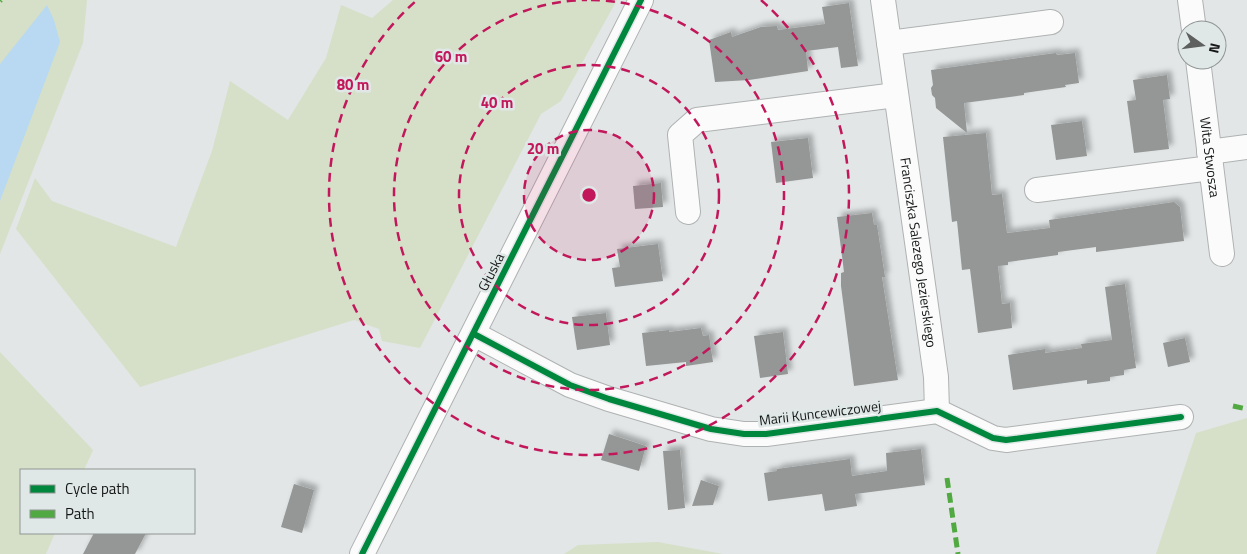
<svg xmlns="http://www.w3.org/2000/svg" width="1247" height="554" viewBox="0 0 1247 554" font-family="'Titillium Web',sans-serif">
<style>
.green{fill:#d6e0c9}
.water{fill:#b8d9f1}
.building{fill:#959797;filter:url(#shadow)}
.lines{fill:none;stroke-linecap:round;stroke-linejoin:round}
.minor-casing{stroke:#afb2b2;stroke-width:26}
.minor{stroke:#fbfbfb;stroke-width:24}
.quiet{stroke:#51a942;stroke-width:5;stroke-dasharray:10 5;stroke-linecap:butt}
.cycleway-casing{stroke:#e0e8e7;stroke-width:9}
.cycleway{stroke:#00873e;stroke-width:6}
.ring{fill:none;stroke:#c2185b;stroke-width:2.5;stroke-dasharray:9 6}
.labels{text-anchor:middle;stroke-width:5;stroke-linejoin:round;paint-order:stroke}
.street-label{font-size:14px;fill:#151817;stroke:#e0e8e7}
.centre{fill:#c2185b;stroke:#e0e8e7;stroke-width:2.5}
.ring-label{font-size:15px;text-anchor:middle;font-weight:bold;fill:#c2185b;stroke:#e0e8e7;stroke-width:5;stroke-linejoin:round;paint-order:stroke}
</style>
<defs>
<filter id="shadow"><feDropShadow dx="4.5" dy="-4.5" stdDeviation="2.5" flood-color="#0004"/></filter>
</defs>
<rect width="100%" height="100%" fill="#e2e6e6"/>
<g class="green">
<path d="M0,0H87L83,43L0,254Z"/>
<path d="M393,0H617L561,101L541,114L420,348L382,341L379,329L354,320L140,387L16,229L35,178L52,201L176,247L212,151L230,81L288,120L326,58L341,5L372,18Z"/>
<path d="M0,352L93,450L84,470H21V533H55L46,554H0Z"/>
<path d="M1247,418V554H1156L1196,433Z"/>
<path d="M658,542L723,554H564L578,545Z"/>
</g>
<path class="water" d="M47,5L54,20L60,42L0,201V64Z"/>
<g class="building">
<path d="M849,3L858,66L841,68L838,47L806,51L808,71L749,80L715,82L709,40L731,32L732,37L761,27L777,26L778,30L825,24L822,7Z"/>
<path d="M1056,53L1057,55L1075,53L1079,83L1065,85L1066,87L1024,93V95L964,103L967,133L936,108L935,98L932,95L931,88L933,85L931,70Z"/>
<path d="M1167,75L1170,99L1163,100L1169,149L1134,153L1127,101L1136,100L1133,80Z"/>
<path d="M1082,121L1087,156L1056,160L1051,125Z"/>
<path d="M986,133L992,195L1002,194L1007,233L1050,228L1049,220L1174,202L1180,207L1184,241L1096,252V247L1058,252V255L1008,262V265L998,266L1002,304L1010,303L1012,328L978,333L970,269L962,270L957,221L952,222L943,137Z"/>
<path d="M808,138L813,178L776,183L771,142Z"/>
<path d="M661,183L663,207L635,209L633,186Z"/>
<path d="M872,213L874,225H877L885,277H882L898,380L854,386L841,286V273L844,272L837,217Z"/>
<path d="M658,244L663,281L615,287L612,268L620,267L617,249Z"/>
<path d="M1125,284L1136,368L1124,370V375L1110,377V381L1087,384V380L1013,390L1008,355L1045,349V353L1082,348L1081,344L1112,340L1105,287Z"/>
<path d="M606,313L610,345L577,350L572,317Z"/>
<path d="M701,328L703,336L709,335L713,362L686,366V362L646,366L642,333L669,330V332Z"/>
<path d="M783,332L788,374L760,378L754,336Z"/>
<path d="M1185,338L1190,362L1168,367L1163,343Z"/>
<path d="M609,434L646,446L639,471L601,460Z"/>
<path d="M921,449L925,485L855,494L857,506L825,511L822,494L768,501L764,473L777,471V469L850,459L852,476L887,471L886,453Z"/>
<path d="M680,450L685,508L668,510L663,451Z"/>
<path d="M701,480L719,486L713,505L692,506Z"/>
<path d="M294,484L314,490L302,533L281,527Z"/>
<path d="M94,533H146L135,554H83Z"/>
</g>
<g class="lines">
<g class="minor-casing">
<g id="minor">
<path id="s1" d="M883,0L936,377L937,411"/>
<path d="M1190,0L1194,30"/>
<path d="M889,43L1051,22"/>
<path id="s2" d="M1198,60L1222,254"/>
<path d="M1209,152L1247,147"/>
<path d="M1037,190L1211,168"/>
<path d="M688,212L680,135L697,120L896,95"/>
<path d="M474,334L570,385L609,399L711,429L744,434H766L937,411L993,438L1006,440L1181,417"/>
<path d="M362,554L641,0"/>
</g>
</g>
<use href="#minor" class="minor"/>
<g class="quiet">
<path d="M0,1L1,0"/>
<path d="M1233,406L1247,409"/>
<path d="M947,478L958,554"/>
</g>
<g class="cycleway-casing">
<g id="cycleway">
<path d="M474,334L570,385L609,399L711,429L744,434H766L937,411L993,438L1006,440L1181,417"/>
<path d="M362,554L641,0"/>
</g>
</g>
<use href="#cycleway" class="cycleway"/>
</g>
<circle cx="589" cy="195" r="65" fill="#c2185b" fill-opacity=".12"/>
<g class="ring">
<circle cx="589" cy="195" r="65"/>
<circle cx="589" cy="195" r="130"/>
<path d="M591 0A195 195 0 1 1 587 0"/>
<path d="M761 0A260 260 0 1 1 417 0"/>
</g>
<g class="labels">
<g class="street-label">
<text dy="5" stroke="none"><textPath href="#s2" startOffset="98">Wita Stwosza</textPath></text>
<text dy="5" stroke="none"><textPath href="#s1" startOffset="255">Franciszka Salezego Jezierskiego</textPath></text>
<text transform="translate(491 272) rotate(-63)" y="5">Głuska</text>
<text transform="translate(820 413) rotate(-7)" y="5">Marii Kuncewiczowej</text>
</g>
</g>
<circle cx="589" cy="195" r="8" class="centre"/>
<g class="ring-label">
<text x="451" y="62">60 m</text>
<text x="353" y="90">80 m</text>
<text x="497" y="108">40 m</text>
<text x="543" y="154">20 m</text>
</g>
<rect x="20" y="469" width="175" height="65" fill="#e0e8e7" stroke="#8f9594"/>
<rect x="30" y="485" width="25" height="8" fill="#00873e" stroke="#8f9594"/>
<text x="65" y="494" font-size="15" fill="#151817">Cycle path</text>
<rect x="30" y="510" width="25" height="8" fill="#51a942" stroke="#8f9594"/>
<text x="65" y="519" font-size="15" fill="#151817">Path</text>
<g transform="translate(1202 45) rotate(104)"><circle r="24" fill="#e0e8e7" stroke="#8f9594"/>
<path d="M0-4L9 19L0 12L-9 19Z" fill="#5d605f"/>
<text y="-8" font-size="14" font-weight="bold" text-anchor="middle" fill="#151817">N</text>
</g>
</svg>
